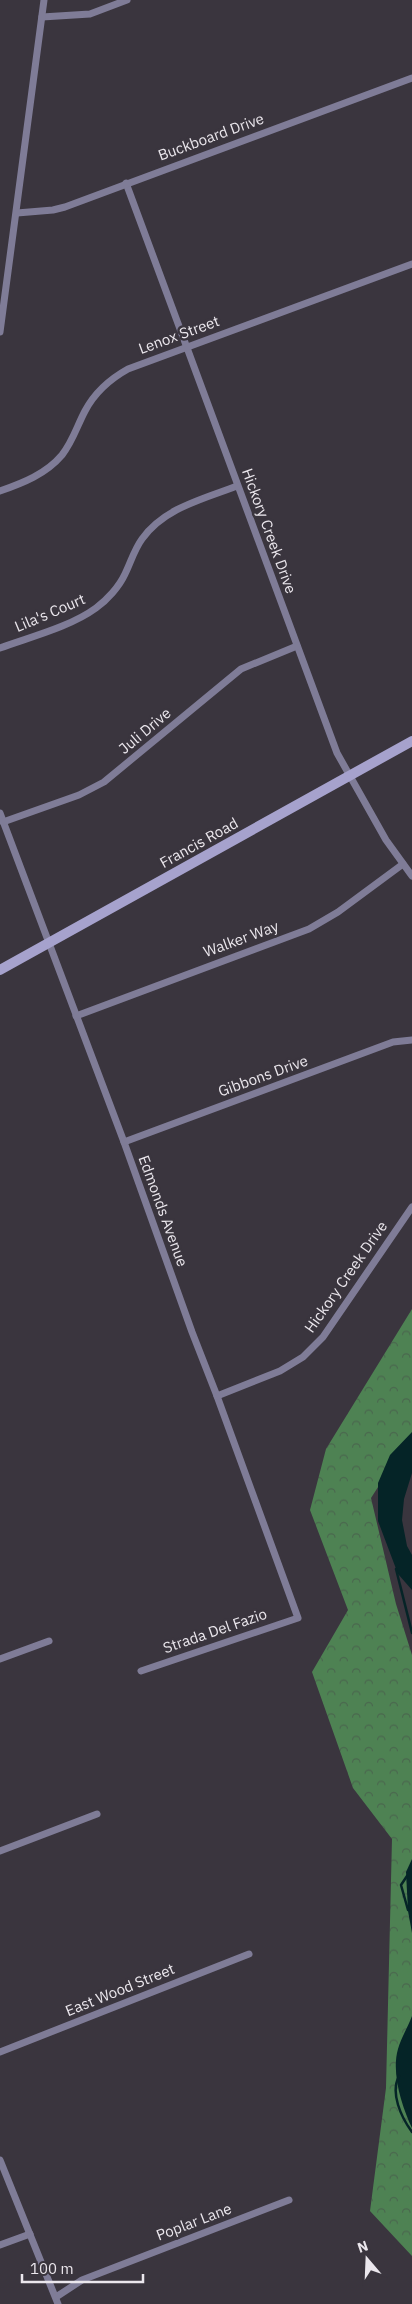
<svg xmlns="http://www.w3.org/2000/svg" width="412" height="2304" viewBox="0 0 412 2304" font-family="'IBM Plex Sans',sans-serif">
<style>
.forest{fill:url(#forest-crowns)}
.water{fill:#052427}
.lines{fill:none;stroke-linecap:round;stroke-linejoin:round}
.stream{stroke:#052427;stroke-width:2.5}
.street{stroke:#7f7c97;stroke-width:7}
.secondary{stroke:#a6a2cd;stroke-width:10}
.labels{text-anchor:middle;stroke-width:5;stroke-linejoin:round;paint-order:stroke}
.street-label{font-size:15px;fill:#ebe7ed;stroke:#3a353e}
</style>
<defs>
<pattern id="forest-crowns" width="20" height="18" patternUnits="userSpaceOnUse" patternTransform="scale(1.25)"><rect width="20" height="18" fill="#4e8253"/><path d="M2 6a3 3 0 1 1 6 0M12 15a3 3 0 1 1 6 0" fill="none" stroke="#4a674e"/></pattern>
</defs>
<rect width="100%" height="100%" fill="#3a353e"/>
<path class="forest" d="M412,1309V1434L371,1498L396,1604L412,1655V2256L370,2211L386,2088L392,1839L353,1788L312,1672L348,1610L310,1510L326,1449Z"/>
<g class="water">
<path d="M412,1432V1473L404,1499L402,1520L407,1546L412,1555V1590L398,1574L378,1521V1483L390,1455Z"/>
<path d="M412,1859V1933L408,1911L406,1872Z"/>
<path d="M412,2016V2128C402,2107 391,2073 398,2049C401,2038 408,2027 412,2016Z"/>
</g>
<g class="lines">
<g class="stream">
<path d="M396,1569L412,1633"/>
<path d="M407,1876L401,1885L408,1910"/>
<path d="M399,2076C390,2093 401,2117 412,2132"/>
</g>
<g class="street">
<path d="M42,17L90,14L127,0"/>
<path d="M126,183L337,753L386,840L412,876"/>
<path d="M17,213L53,210L65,207L412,78"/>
<path d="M0,332L44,0"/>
<path d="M0,491C23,483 46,474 62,455C73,441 77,426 85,411C95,392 110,379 128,369L412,264"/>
<path d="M0,648C30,637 70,627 96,608C107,600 119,587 125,574C131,562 134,550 142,539C164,508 203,499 237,486"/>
<path d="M0,813L124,1142L192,1332L217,1396L298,1618L141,1671"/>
<path d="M3,822L79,795L104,782L241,669L297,646"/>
<path d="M76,1016L309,929L338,912L403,864"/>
<path d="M124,1142L393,1042L412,1040"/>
<path d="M217,1396L280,1371L303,1357L323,1337L412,1207"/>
<path d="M0,1659L49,1641"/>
<path d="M0,1851L97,1814"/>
<path d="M0,2052L249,1954"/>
<path d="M0,2160L58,2304"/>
<path d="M0,2245L30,2234"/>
<path d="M56,2297L82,2280L289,2200"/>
</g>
<path class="secondary" d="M0,970L412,741"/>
</g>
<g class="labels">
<g class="street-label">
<text transform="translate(211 137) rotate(-20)" y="5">Buckboard Drive</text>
<text transform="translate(179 335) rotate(-20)" y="5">Lenox Street</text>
<text transform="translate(269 531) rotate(70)" y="5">Hickory Creek Drive</text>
<text transform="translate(50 613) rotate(-23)" y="5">Lila's Court</text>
<text transform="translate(145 731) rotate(-40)" y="5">Juli Drive</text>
<text transform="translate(199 843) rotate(-29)" y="5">Francis Road</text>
<text transform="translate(241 939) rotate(-20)" y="5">Walker Way</text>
<text transform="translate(263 1076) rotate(-20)" y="5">Gibbons Drive</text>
<text transform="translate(163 1211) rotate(70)" y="5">Edmonds Avenue</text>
<text transform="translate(346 1277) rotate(-55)" y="5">Hickory Creek Drive</text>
<text transform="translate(215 1631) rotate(-19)" y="5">Strada Del Fazio</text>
<text transform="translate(120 1990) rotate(-22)" y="5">East Wood Street</text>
<text transform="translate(194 2222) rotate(-21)" y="5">Poplar Lane</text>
</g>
</g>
<g transform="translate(367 2259) rotate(341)" stroke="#3a353e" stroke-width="4" paint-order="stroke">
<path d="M0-4L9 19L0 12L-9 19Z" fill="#ebe7ed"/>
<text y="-8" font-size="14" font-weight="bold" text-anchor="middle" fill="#ebe7ed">N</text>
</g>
<path d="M22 2274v8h121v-8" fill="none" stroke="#ebe7ed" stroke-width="2.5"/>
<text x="30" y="2274" font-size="15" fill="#ebe7ed" stroke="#3a353e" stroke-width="4" paint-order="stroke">100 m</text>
</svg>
